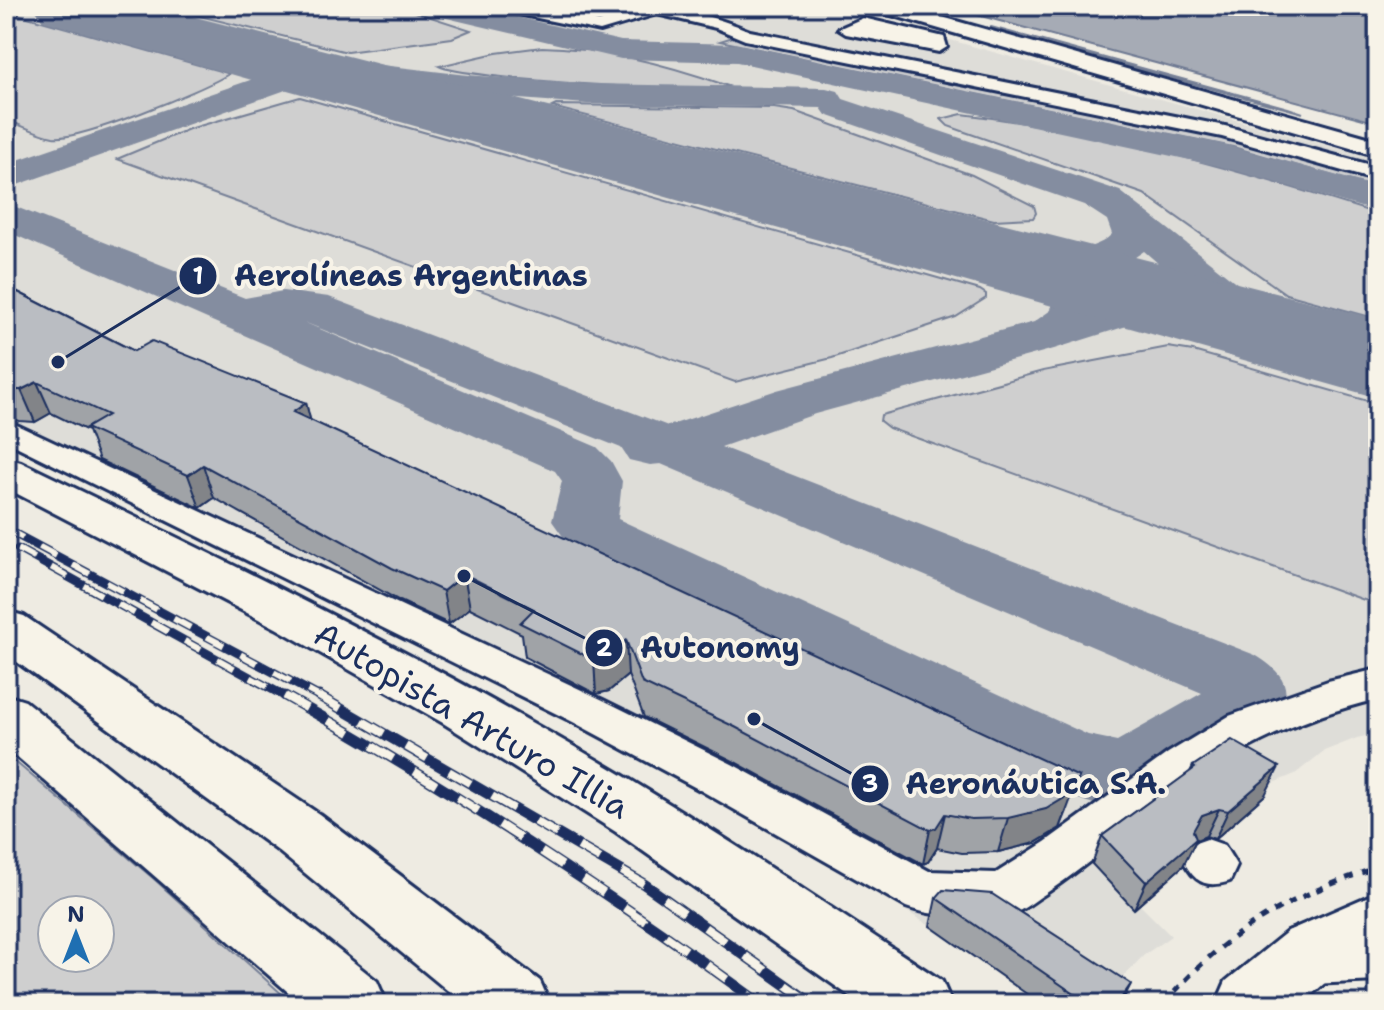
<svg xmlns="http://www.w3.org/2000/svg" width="1384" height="1010" viewBox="0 0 1384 1010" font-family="'Shantell Sans',sans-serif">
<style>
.built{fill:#deddd8}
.green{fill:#cfcfcf;stroke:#757f96;stroke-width:2;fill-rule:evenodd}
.water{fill:#a6abb5;stroke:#6e7992;stroke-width:2}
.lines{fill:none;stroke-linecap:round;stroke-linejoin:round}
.taxiway{fill:#848da0;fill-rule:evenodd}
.runway{fill:#848da0;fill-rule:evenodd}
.minor-casing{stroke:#1b2f5e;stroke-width:6}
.major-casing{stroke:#1b2f5e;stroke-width:6}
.highway-casing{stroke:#1b2f5e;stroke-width:6}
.path-far1{stroke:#1b2f5e;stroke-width:2;stroke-dasharray:3 3;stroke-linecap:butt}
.path{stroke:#1b2f5e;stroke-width:5;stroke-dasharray:8 8;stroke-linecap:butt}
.minor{fill:#f7f3e8;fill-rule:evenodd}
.major{fill:#f7f3e8;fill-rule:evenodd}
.highway{fill:#f7f3e8;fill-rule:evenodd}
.rail-far1-casing{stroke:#1b2f5e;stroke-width:9}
.rail-casing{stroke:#1b2f5e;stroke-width:11}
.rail-far1{stroke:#f7f3e8;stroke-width:6;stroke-dasharray:19;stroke-linecap:butt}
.rail{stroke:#f7f3e8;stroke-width:8;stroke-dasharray:25;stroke-linecap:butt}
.wall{fill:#a0a3a7;stroke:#1b2f5e;stroke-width:2}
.shaded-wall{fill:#828488;stroke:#1b2f5e;stroke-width:2}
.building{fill:#babdc2;stroke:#1b2f5e;stroke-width:2}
.labels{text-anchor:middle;stroke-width:8;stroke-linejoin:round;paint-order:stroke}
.near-street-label{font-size:34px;fill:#1b2f5e;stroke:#f7f3e8}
.leader{fill:none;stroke:#1b2f5e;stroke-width:3}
.callout-dot{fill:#1b2f5e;stroke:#f7f3e8;stroke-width:3}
.mark-label{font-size:24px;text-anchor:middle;font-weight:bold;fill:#fff}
.callout-label{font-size:30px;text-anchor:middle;font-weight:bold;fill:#1b2f5e;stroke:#f7f3e8;stroke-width:8;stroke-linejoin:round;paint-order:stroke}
</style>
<rect width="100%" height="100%" fill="#eeebe2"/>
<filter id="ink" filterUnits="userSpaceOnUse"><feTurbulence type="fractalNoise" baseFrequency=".0125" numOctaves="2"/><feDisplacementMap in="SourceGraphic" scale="16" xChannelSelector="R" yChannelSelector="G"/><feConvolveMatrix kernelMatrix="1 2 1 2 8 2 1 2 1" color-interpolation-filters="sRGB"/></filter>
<g filter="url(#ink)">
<path class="built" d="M6,6H829L1378,160V733L1357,738L1324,751L1295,774L1258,789L1265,795L1139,904L1171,936L1144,955L1106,994L1120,1004H1041L930,926L793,839L512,686L151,517L6,444Z"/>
<g class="green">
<path d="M159,6H397L471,30L452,38L347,52Z"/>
<path d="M6,11L227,73L229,74C203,90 79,141 53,137C38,134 21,125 6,120Z"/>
<path d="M991,27L1288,108L1303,113L988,29Z"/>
<path d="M736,36L1254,141L1378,177V189L1233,147L720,41Z"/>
<path d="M542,47C605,48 669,65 728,86C702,94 464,79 439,66L496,53Z"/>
<path d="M300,97L980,290L986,294V298L956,317L832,358L735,382L117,159L189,129Z"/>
<path d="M556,105L774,108L794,111L972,175L1034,206L1036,213L1033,218L994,220L552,107Z"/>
<path d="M962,114C1104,131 1242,171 1378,214V319L1286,294L1144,194L965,132L948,126L941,119Z"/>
<path d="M1168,347L1193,351L1378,404V605L889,428L880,421L881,415L1043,371Z"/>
<path d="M6,754L154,879L293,1004H6ZM100,910V958H52V910Z"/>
</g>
<path class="water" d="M949,6H1378V123L981,16Z"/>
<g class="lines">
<g class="taxiway">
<path d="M417,6H468L621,41L737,44L1226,145L1378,187V212L1218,166L737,62L621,59L421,12Z"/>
<path d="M275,52L293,59L305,56L467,75L587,84L826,88L838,91L843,99L1120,191L1257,299L1282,313L1322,327L1329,338L1322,349C1293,356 1259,343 1235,327L1219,331L1153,322L1133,324L1054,349L815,414L721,447L1255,655C1288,675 1296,693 1270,726C1231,750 1155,810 1110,807C1088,805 1061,791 1039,784L572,549L552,521L562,481L555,471L6,231V203L245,298L283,291L329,297L668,426L777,390L1034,322L1051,310L1053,297L1020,272L968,263L962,253L968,243C1008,234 1080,268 1112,234L1107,220L1084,205L826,115L821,108L587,104L467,95L301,75L294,86L283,91L6,189V164L259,77L269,72L259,62L264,55ZM1144,251L1199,299L1153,292L1101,302L1083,275L1122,266ZM301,321L621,448L629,460L650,465L661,464L1202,693L1117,741L1088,735L618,519L622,481L611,461L597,447Z"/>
</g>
<path class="runway" d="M33,6H152L1378,319V398L43,21Z"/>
<g class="minor-casing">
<g id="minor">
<path d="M496,6H526L599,21L639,10L635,6C674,6 714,16 750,31L1225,126L1378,167V181L1222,137L745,40L716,28L657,14L600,31L504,11Z"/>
<path d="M863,18L944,37L947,47L939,52L846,34L838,29Z"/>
<path d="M6,420L603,700L732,764L929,871L996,873L1045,842L1168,753L1229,716L1328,681L1378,669V699C1314,714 1255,740 1200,776C1146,813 1099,858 1045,894C1032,902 1018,915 1002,917C977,920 930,916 906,907L700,790L573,722L6,441Z"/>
<path d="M1207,839L1224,845L1237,866L1230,881C1206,889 1194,882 1183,860L1190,845Z"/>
</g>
</g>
<g class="major-casing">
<g id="major">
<path d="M871,6H903L1378,140V156L874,10Z"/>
<path d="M1378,892V953L1334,975L1301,1004H1216L1226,981L1288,931Z"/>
</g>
</g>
<g class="highway-casing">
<g id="highway">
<path d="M6,458L21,462C195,546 370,630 538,726C677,804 809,893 942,981L952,1004H861L616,832L443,723L276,628L6,488Z"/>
<path d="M6,611L24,616L319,814L540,981L550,1004H464L277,850L6,654Z"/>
<path d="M6,695L25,701L377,981L387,1004H302L6,747Z"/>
<path d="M1378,919V981L1311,984L1288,975L1278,953L1288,931L1311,922Z"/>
</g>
</g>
<path class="path-far1" d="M838,6L851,10"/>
<path class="path" d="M1164,1004C1229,928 1285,899 1378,867"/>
<use href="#minor" class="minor"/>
<use href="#major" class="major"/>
<use href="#highway" class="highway"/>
<g class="rail-far1-casing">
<g id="rail-far1">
<path d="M6,529L322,698"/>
<path d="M18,549L288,698"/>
</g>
</g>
<g class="rail-casing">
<g id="rail">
<path d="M285,696C450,788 608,892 761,1004"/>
<path d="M319,696L644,884L813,1004"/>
</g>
</g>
<use href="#rail-far1" class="rail-far1"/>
<use href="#rail" class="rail"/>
</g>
<g class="wall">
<path d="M6,286L134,351L306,403L310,420L1067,811L1060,828L1035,843L998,852L962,853L937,848L928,862L923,864L733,761L644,717L628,675L609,691L596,694L525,657L522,634L470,608L449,624L400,601L214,498L200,508L99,460L88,431L51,413L35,422L19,421L6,415Z"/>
<path d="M1193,766L1265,795L1215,839L1206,836L1196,840L1183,866L1134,909L1092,864L1102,836L1190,772Z"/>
<path d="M936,898L1121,1004H1041L930,926Z"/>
</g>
<g class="shaded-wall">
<path d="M37,382L51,413L35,422L21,390Z"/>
<path d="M306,403L314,434L293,412Z"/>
<path d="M203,465L214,498L200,508L188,475Z"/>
<path d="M464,574L470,608L449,624L443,591Z"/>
<path d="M626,640L628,675L609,691L596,694L594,660Z"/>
<path d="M1279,767L1265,795L1215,839L1228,811Z"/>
<path d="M1079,777L1060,828L1035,843L998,852L1008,818Z"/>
<path d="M1219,809L1206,836L1196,840L1183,866L1134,909L1146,882L1202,815Z"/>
<path d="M945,814L937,848L928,862L923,864L930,830Z"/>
<path d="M1131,984L1121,1004H1117Z"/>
</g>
<g class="building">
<path d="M6,286L134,351L152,341L306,403L293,412L1079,777L1071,794L1046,809L1008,818L971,819L945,814L936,828L930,830L735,727L642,683L626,640L607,657L594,660L520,623L534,609L464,574L443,591L392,568L203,465L188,475L86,428L108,415L37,382L21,390H6Z"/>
<path d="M1232,740L1279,767L1228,811L1219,809L1202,815L1193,831L1196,839L1146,882L1102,836L1195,768L1193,766Z"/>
<path d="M943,890L992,894L1131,984L1117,1004H1089L936,898Z"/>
</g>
</g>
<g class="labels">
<g class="near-street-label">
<text transform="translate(472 720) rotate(30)" y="12">Autopista Arturo Illia</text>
</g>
</g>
<path class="leader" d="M58 362L198 276M464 576L604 648M754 719L870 784"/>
<g class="callout-dot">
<circle cx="58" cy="362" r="8"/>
<circle cx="464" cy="576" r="8"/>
<circle cx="754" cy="719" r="8"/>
<circle cx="198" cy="276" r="20"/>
<circle cx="604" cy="648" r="20"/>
<circle cx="870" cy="784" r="20"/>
</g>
<g class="mark-label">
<text x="198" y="284">1</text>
<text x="604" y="656">2</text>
<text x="870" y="792">3</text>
</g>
<g class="callout-label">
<text x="411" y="286">Aerolíneas Argentinas</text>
<text x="720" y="658">Autonomy</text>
<text x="1036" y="794">Aeronáutica S.A.</text>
</g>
<rect width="1384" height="1010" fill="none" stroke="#f7f3e8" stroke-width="32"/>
<rect x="16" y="16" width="1352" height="978" fill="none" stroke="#1b2f5e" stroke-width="3" filter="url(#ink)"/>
<g transform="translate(76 934)"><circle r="38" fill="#f7f3e8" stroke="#9fa5b1" stroke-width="2"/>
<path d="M0-6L14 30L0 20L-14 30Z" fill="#1f6fb2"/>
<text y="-12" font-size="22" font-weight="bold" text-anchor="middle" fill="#1b2f5e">N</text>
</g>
</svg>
